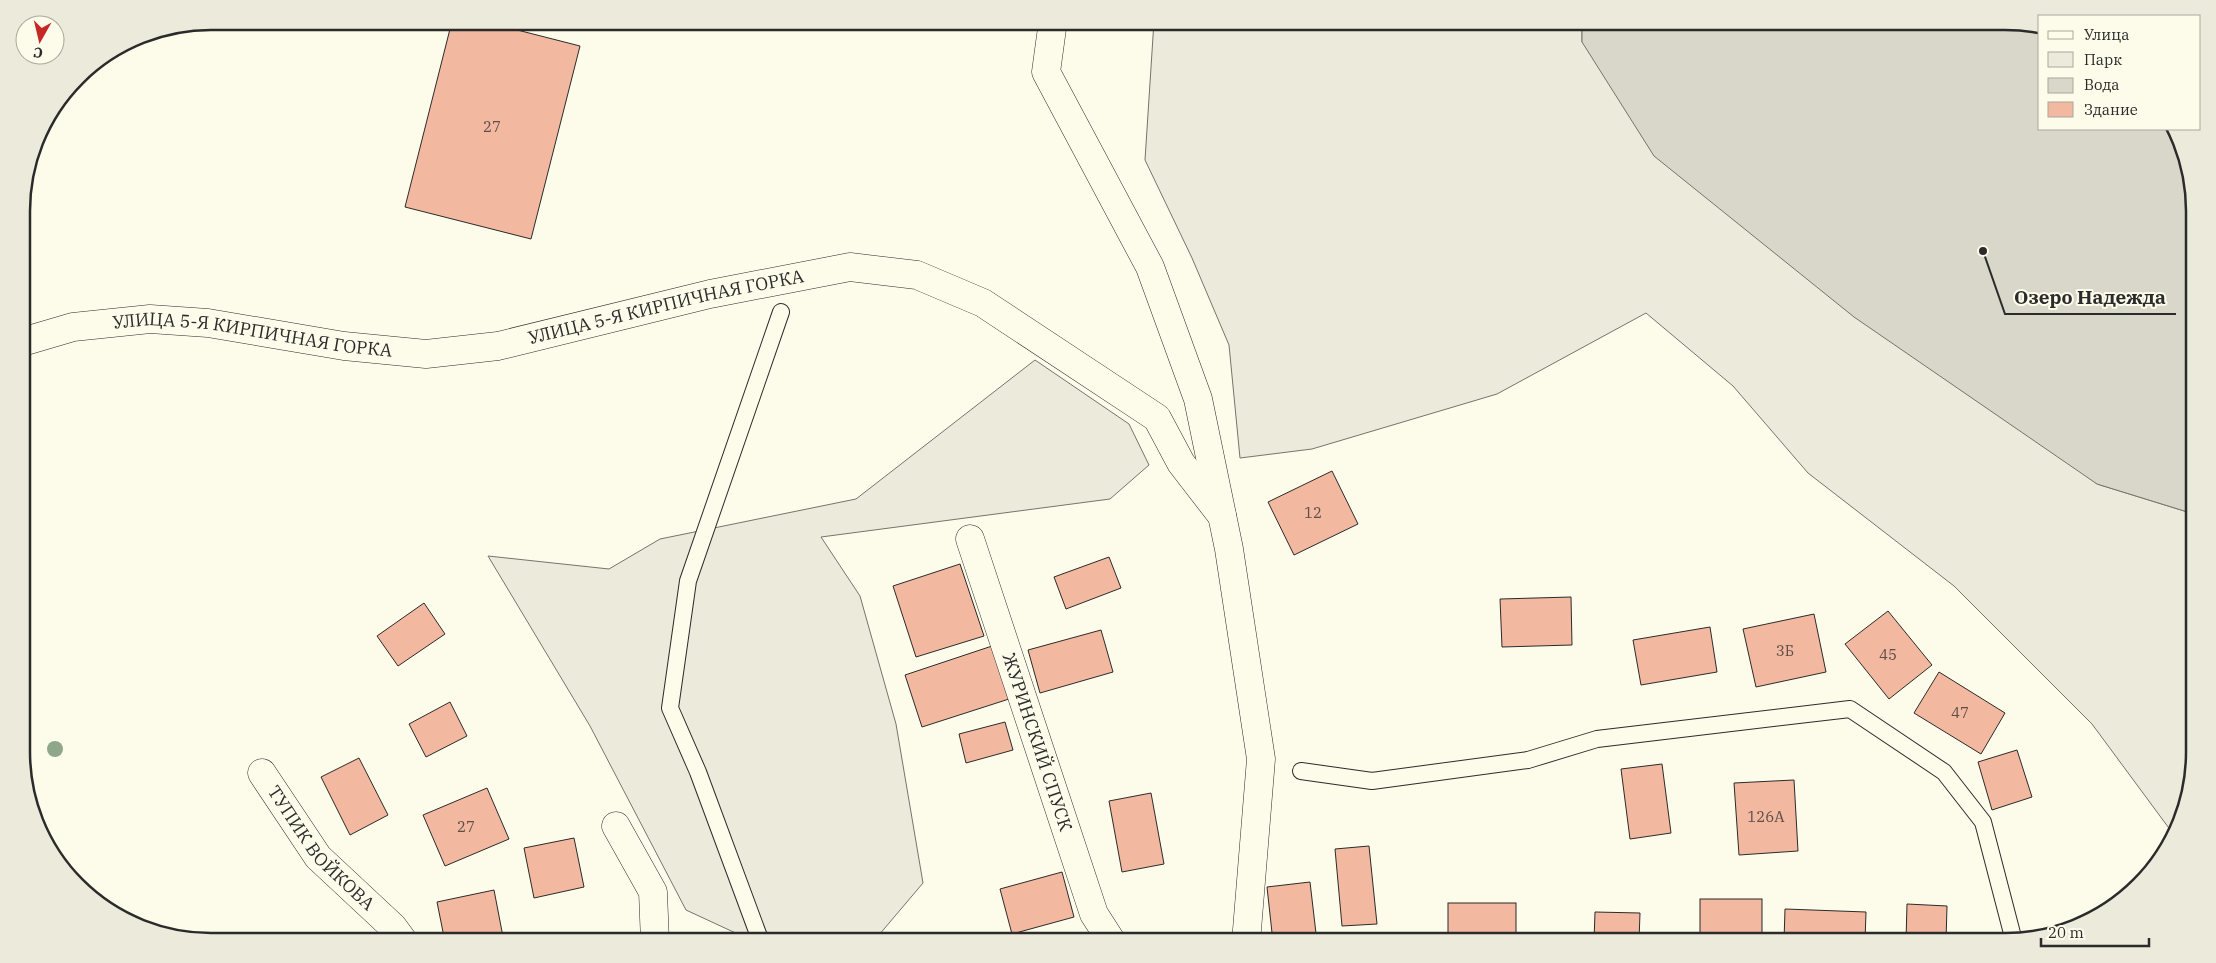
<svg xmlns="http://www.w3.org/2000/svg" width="2216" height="963" viewBox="0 0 2216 963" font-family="'IBM Plex Serif',serif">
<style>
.green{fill:#ecebdb;stroke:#74746e}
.water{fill:#d8d7c9;stroke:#74746e}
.building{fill:#f2b8a0;stroke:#2b2b2b}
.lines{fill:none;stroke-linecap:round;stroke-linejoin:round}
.lane-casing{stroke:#2b2b2b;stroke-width:18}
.street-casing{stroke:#2b2b2b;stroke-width:29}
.lane{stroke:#fdfbea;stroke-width:16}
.street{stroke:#fdfbea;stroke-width:28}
.tree{fill:#8ea78a}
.labels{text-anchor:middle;stroke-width:4;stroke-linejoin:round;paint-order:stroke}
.number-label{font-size:15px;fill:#5d4e48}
.street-label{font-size:18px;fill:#2b2b2b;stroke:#fdfbea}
.rim{fill:none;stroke:#2b2b2b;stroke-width:2.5}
.leader{fill:none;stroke:#2b2b2b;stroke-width:2}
.callout-dot{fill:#2b2b2b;stroke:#fdfbea;stroke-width:2}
.callout-label{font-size:19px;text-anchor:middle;font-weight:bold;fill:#2b2b2b;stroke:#fdfbea;stroke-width:4;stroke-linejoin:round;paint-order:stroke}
</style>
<rect width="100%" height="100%" fill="#fdfbea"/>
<g class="green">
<path d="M1154,21H1582V42L2097,484L2194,514L2195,753L2180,825L2174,835L2092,724L1954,586L1808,473L1733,386L1646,313L1497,394L1312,449L1240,458L1229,345L1192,258L1145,160Z"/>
<path d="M1035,360L1129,424L1149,465L1110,499L821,537L860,596L896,724L923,883L873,942H755L686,910L590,726L488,556L609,569L660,539L856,499Z"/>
</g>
<path class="water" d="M1582,21H2005L2040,28V129H2175L2180,138L2193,186L2194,514L2097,484L1854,317L1654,156L1582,42Z"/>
<g class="building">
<path d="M452,21H482L580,46L531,239L405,207Z"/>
<path d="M1332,471L1358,524L1294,555L1268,502Z"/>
<path d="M1109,557L1121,588L1066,609L1054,577Z"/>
<path d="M960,564L984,636L916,657L893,586Z"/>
<path d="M1571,597L1572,645L1502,647L1500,599Z"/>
<path d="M424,603L445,634L398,666L377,636Z"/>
<path d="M1888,611L1932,665L1889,699L1845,644Z"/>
<path d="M1814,614L1826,672L1756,687L1743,629Z"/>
<path d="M1710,627L1717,672L1641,685L1633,640Z"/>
<path d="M1101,630L1113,672L1040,693L1028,650Z"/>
<path d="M992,646L1009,699L922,727L905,675Z"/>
<path d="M1939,672L2005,713L1981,754L1914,713Z"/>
<path d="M450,702L467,736L426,757L409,724Z"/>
<path d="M1005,722L1013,750L966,763L959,734Z"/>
<path d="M2017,750L2032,797L1992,810L1978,762Z"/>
<path d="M359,758L388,815L350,835L321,777Z"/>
<path d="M1662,764L1671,833L1630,839L1621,769Z"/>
<path d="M1794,780L1798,851L1739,855L1734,783Z"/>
<path d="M487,788L509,839L445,866L423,815Z"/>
<path d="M1151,793L1164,864L1122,872L1109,801Z"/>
<path d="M574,838L584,887L534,898L524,848Z"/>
<path d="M1369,846L1377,924L1342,926L1335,849Z"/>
<path d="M1062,872L1074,917L1012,934L1000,889Z"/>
<path d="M1310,882L1317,942H1273L1267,887Z"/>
<path d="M494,890L504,942H445L437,902Z"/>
<rect x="1700" y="899" width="62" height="42"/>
<rect x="1448" y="903" width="68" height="38"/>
<path d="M1907,904L1947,906L1946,941H1906Z"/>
<path d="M1785,909L1866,912L1865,941H1784Z"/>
<path d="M1595,912L1640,913L1639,941H1594Z"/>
</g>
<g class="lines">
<g class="lane-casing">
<g id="lane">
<path d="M1301,771L1372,781L1528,760L1597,739L1850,709L1944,772L1983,822L2014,941"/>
<path d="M761,942L698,772L670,708L688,581L781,312"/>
</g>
</g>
<g class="street-casing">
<g id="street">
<path d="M1053,21L1046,72L1150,267L1198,399L1229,549L1261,759L1246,942"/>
<path id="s1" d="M22,342L73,327L150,319L208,323L344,346L426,354L498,346L710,294L850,267L917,275L983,303L1157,418L1181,463L1222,516"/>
<path id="s2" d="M970,539L1094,914L1112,942"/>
<path id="s3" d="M262,773L318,857L393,927L404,942"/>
<path d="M616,826L653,892L655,942"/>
</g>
</g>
<use href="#lane" class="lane"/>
<use href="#street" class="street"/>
</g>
<circle class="tree" cx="55" cy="749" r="8"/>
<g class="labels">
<g class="number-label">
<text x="492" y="132">27</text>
<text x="1313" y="518">12</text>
<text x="1785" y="656">3Б</text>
<text x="1888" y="660">45</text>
<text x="1960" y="718">47</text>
<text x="1766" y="822">126А</text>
<text x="466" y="832">27</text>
</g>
<g class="street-label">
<text dy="6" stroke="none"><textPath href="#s1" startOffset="654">УЛИЦА 5-Я КИРПИЧНАЯ ГОРКА</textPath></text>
<text dy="6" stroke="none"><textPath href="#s1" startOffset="234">УЛИЦА 5-Я КИРПИЧНАЯ ГОРКА</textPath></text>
<text dy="6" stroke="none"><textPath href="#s2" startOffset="214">ЖУРИНСКИЙ СПУСК</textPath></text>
<text dy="6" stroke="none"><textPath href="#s3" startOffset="96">ТУПИК ВОЙКОВА</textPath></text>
</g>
</g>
<path d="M0 0H2216V963H0ZM211 30H2005A181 181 0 0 1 2186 211V752A181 181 0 0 1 2005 933H211A181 181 0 0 1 30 752V211A181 181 0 0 1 211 30Z" fill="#eceadb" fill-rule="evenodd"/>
<path class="rim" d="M211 30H2005A181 181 0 0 1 2186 211V752A181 181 0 0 1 2005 933H211A181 181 0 0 1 30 752V211A181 181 0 0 1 211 30Z"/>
<path class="leader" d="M1983 251L2005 314H2176"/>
<circle class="callout-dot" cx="1983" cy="251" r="5"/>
<g class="callout-label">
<text x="2090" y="304">Озеро Надежда</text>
</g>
<rect x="2038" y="15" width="162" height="115" fill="#fdfbea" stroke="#a9a89e"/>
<rect x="2048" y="31" width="25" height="8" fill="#fdfbea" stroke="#a9a89e"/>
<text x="2084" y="40" font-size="15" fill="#2b2b2b">Улица</text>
<rect x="2048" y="52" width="25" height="15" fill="#ecebdb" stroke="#a9a89e"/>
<text x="2084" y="65" font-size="15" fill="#2b2b2b">Парк</text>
<rect x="2048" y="78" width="25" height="15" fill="#d8d7c9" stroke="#a9a89e"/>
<text x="2084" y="90" font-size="15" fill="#2b2b2b">Вода</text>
<rect x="2048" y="102" width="25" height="15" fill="#f2b8a0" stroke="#a9a89e"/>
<text x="2084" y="115" font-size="15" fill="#2b2b2b">Здание</text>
<g transform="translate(40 40) rotate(188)"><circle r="24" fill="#fdfbea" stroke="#a9a89e"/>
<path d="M0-4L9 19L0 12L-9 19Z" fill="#c62828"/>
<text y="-8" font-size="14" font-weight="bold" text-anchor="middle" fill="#2b2b2b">С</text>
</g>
<path d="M2041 938v8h108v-8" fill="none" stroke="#2b2b2b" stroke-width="2.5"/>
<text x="2048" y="938" font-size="15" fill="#2b2b2b" stroke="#fdfbea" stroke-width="4" paint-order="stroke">20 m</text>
</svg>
